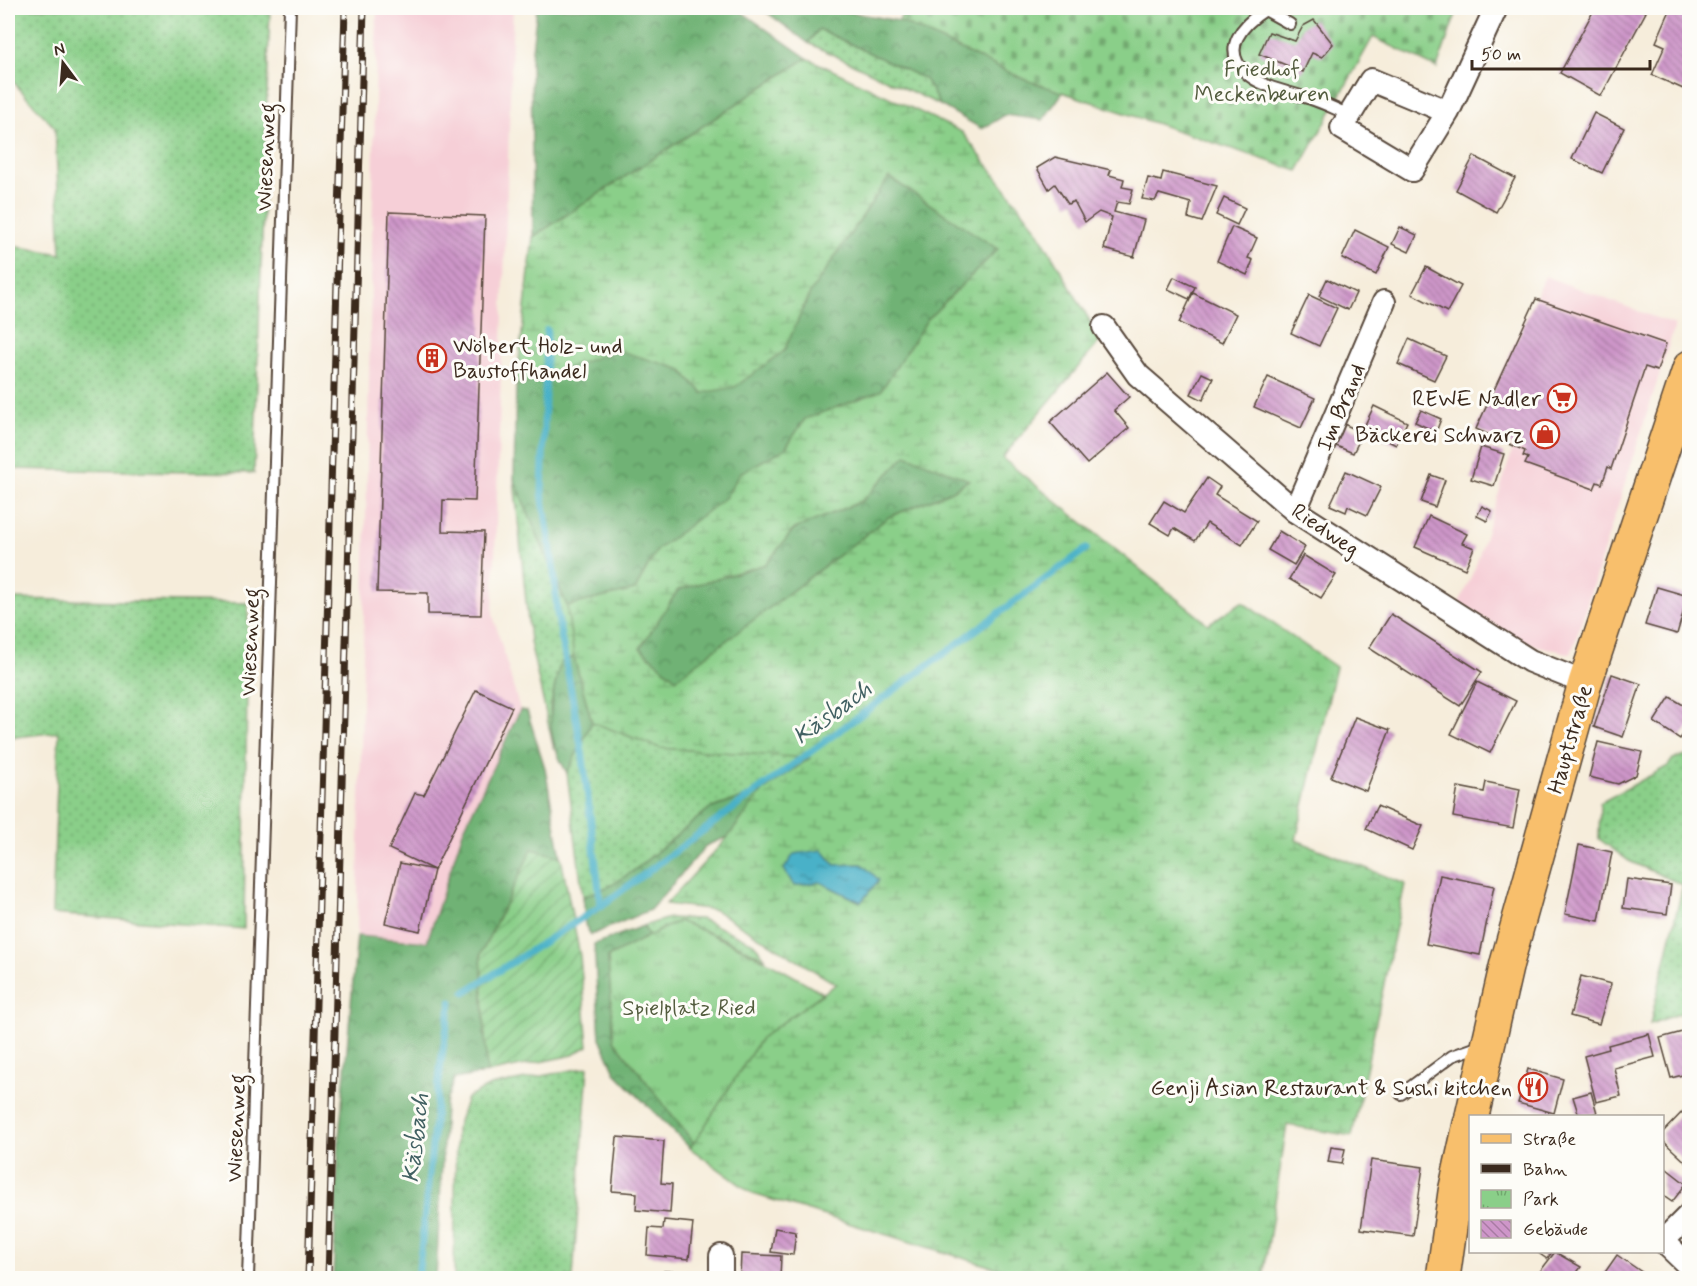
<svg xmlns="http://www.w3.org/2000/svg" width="1697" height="1286" viewBox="0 0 1697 1286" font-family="Mynerve,sans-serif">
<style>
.built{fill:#f6cfd7}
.grass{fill:url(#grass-dots);stroke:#627c54;stroke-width:1.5}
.forest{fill:url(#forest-crowns);stroke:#556e4a;stroke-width:1.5}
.wetland{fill:url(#wetland-marsh);stroke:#627c54;stroke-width:1.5;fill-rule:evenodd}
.cemetery{fill:url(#cemetery-stones);stroke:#627c54;stroke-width:1.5}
.park{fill:url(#park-tufts);stroke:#627c54;stroke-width:1.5}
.garden{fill:url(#garden-furrows);stroke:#627c54;stroke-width:1.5}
.water{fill:url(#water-ripples);stroke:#426e73;stroke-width:1.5}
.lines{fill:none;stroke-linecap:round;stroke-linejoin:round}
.stream{stroke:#49b1c8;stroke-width:7}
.building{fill:url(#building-back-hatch)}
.lane-casing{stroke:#57473a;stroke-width:14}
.street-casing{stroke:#57473a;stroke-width:26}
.primary-casing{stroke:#57473a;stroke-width:36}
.lane{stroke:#fff;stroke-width:10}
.street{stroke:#fff;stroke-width:22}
.primary{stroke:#f8bf6c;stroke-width:33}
.rail-casing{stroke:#3b2a1e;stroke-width:7}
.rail{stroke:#fdfcf7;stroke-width:4.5;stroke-dasharray:14;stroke-linecap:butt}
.labels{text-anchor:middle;stroke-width:6;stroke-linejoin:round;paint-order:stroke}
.park-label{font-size:22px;fill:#535c3e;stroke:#fdfcf7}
.street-label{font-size:22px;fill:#3b2a1e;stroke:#fdfcf7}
.poi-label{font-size:22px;fill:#3b2a1e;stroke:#fdfcf7;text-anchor:end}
.water-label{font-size:24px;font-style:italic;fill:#416062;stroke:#fdfcf7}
</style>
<defs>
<pattern id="grass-dots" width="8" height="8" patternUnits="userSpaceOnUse" patternTransform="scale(1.5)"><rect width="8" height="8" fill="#8acf89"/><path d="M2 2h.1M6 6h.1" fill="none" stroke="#72a86f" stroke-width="1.8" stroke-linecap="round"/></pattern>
<pattern id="forest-crowns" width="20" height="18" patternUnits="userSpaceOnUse" patternTransform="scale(1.5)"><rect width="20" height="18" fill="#6fb275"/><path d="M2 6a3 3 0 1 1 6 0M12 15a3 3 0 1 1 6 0" fill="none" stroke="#5c915f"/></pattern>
<pattern id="wetland-marsh" width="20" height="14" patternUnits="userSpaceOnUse" patternTransform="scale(1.5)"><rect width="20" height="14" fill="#8acf89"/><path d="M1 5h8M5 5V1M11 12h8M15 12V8" fill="none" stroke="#72a86f"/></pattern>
<pattern id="cemetery-stones" width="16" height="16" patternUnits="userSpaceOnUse" patternTransform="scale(1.5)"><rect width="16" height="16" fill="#8acf89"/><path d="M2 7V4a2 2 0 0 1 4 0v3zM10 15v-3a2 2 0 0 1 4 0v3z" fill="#72a86f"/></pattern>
<pattern id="park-tufts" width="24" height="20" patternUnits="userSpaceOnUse" patternTransform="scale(1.5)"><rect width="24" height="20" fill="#8acf89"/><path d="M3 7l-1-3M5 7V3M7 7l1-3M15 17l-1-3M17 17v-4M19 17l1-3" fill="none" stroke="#72a86f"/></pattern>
<pattern id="garden-furrows" width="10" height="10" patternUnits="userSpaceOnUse" patternTransform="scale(1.5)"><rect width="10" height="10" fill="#8acf89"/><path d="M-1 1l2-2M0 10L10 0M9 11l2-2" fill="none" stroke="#72a86f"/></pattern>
<pattern id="water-ripples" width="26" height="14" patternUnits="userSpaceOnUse" patternTransform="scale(1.5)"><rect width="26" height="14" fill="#49b1c8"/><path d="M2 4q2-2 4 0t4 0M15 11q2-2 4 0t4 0" fill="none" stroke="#3e90a2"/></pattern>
<pattern id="building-back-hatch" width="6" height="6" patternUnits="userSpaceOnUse" patternTransform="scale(1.5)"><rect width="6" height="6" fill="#ce96c9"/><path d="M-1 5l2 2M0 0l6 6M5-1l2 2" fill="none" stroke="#a87ba3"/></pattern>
</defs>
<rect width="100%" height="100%" fill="#fdfcf7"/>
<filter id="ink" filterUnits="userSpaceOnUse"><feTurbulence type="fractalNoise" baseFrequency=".0167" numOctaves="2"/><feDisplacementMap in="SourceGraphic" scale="12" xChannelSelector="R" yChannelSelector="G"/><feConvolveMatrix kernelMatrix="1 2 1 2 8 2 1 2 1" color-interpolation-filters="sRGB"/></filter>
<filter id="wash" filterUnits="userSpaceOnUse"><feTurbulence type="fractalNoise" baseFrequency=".008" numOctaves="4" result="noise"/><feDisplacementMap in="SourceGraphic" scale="24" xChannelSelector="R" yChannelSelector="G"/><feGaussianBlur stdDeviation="1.35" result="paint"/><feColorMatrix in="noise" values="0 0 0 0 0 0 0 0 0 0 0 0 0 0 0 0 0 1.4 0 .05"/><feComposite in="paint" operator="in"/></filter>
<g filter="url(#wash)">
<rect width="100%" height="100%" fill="#f6eddb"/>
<g class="built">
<path d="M377,8H513L493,615L520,710L463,831L427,942L357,936Z"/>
<path d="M1545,276L1675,325L1571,654L1523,642L1459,603L1475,568L1511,455L1512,446L1476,429Z"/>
</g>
<g class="grass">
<path d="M8,8H270L254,473L8,469V245L61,254L55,128L8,76Z"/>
<path d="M819,29L925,79L940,105L808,43Z"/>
<path d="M514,479L567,606L574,657L560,663L550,709L554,750L530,642Z"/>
<path d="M8,599L248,603L244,929L52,914L59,732L8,738Z"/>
<path d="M592,722L660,748L811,757L762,792L709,809L636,869L612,885L583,897L567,773Z"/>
<path d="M1689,754V1010L1650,1024L1683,885L1629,861L1599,839L1600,803L1668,766L1673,759Z"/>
<path d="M669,918L701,919L754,943L766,959L720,937L678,921L649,936L643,926Z"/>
<path d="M588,1067L573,1278H454L456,1130L467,1098L490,1086Z"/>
</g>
<g class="forest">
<path d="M537,8H736L807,58L533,237L531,58Z"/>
<path d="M761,8H828L899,21L1026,80L1064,91L1043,120L1005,115L982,129L940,105L925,79L819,29L808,43Z"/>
<path d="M889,177L998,249L927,320L881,391L805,419L785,449L740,473L726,497L657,550L635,590L567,606L514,479L516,386L617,349L680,369L703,393L784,351L810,293Z"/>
<path d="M906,455L970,479L952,491L889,517L676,679L640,648L678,590L766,564L794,529L862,501Z"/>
<path d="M574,657L592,722L567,773C543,732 550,706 560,663Z"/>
<path d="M520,710L527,711L545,768L561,857L532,850L481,954L487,1073L454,1079L445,1105L436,1278H333L339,1138L357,936L427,942L463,831Z"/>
<path d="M762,792L728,837L707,845L650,910L591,935L585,925L583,897L612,885L636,869L709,809Z"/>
<path d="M643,926L649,936L608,957L614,1040L694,1143L690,1148L616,1074L600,1038L594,944Z"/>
</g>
<path class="wetland" d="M807,58L962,132L1036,228L1101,340L1002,458L1208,624L1242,602L1336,667L1296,840L1405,884L1352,1136L1287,1125L1263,1278H1040L999,1269L753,1194L690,1148L761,1038L836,984L715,910L666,904L728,837L762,792L810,758L660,748L592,722L574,657L567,606L635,590L657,550L726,497L740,473L785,449L805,419L881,391L927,320L998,249L889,177L810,293L784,351L735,387L703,393L680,369L617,350L516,386L533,237ZM906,455L969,480L952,491L889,517L676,679L640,648L678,590L766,564L794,529L862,501ZM822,850L835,865L862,864L860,902L820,882L794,886Z"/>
<path class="cemetery" d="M905,8H1458L1437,68L1373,37L1298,171L1026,80L899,21Z"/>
<path class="park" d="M678,921C730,940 776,965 823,993L761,1038L694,1143L614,1040L608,957Z"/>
<path class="garden" d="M532,849L561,857L580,956L588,1046L573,1055L487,1073L481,954Z"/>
<path class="water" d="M822,850L835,865L862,864L879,880L861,902L820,882L794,886L784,869L794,854Z"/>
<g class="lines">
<g class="stream">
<path d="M547,330L542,492L554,572L557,613L583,757L601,906"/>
<path d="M465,992L601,906L1086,549"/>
<path d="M418,1278L441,1062L451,1002"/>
</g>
</g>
<g id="blocks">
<g class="building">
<path d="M1595,8H1638L1646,12L1601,96L1560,73Z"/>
<path d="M1671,8H1690V92L1652,75L1665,46L1656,42Z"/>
<path d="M1314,20L1333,44L1322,57L1312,53L1303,72L1259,54L1269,32L1295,41L1303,26Z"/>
<path d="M1594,113L1624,128L1602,173L1572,159Z"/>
<path d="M1474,156L1515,178L1496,212L1456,190Z"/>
<path d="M1055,157L1111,170L1109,175L1124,179L1122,187L1133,189L1129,204L1117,202L1114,212L1144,220L1134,257L1104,249L1112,217L1099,212L1085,222L1074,201L1068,204L1055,184L1049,189L1037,168Z"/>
<path d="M1163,172L1217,186L1202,222L1188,218L1191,203L1159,194L1155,201L1142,199L1148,178L1161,181Z"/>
<path d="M1224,198L1245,208L1237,225L1216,215Z"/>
<path d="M389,212L485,216L475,501L443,500L442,531L484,532L481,615L428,614V593L377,592Z"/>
<path d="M1232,227L1257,238L1248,258L1253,260L1247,275L1217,261Z"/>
<path d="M1400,227L1417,235L1409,252L1392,244Z"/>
<path d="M1355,230L1389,247L1376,275L1342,258Z"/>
<path d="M1426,267L1461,286L1447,312L1412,294Z"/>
<path d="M1174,277L1195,287L1189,299L1168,289Z"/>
<path d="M1327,279L1356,293L1348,310L1319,296Z"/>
<path d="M1193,293L1236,314L1222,343L1179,323Z"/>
<path d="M1309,295L1337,308L1319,346L1291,333Z"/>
<path d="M1536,299L1666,344L1657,371L1645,367L1611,469L1608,467L1602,484L1597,482L1594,489L1525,464L1528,458L1523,456L1525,451L1476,429Z"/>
<path d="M1409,339L1446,356L1434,380L1398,364Z"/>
<path d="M1107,372L1129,397L1114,410L1129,428L1087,464L1050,422Z"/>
<path d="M1202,373L1213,378L1203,400L1191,394Z"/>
<path d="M1268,377L1315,398L1301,428L1254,407Z"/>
<path d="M1374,406L1407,422L1396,445L1363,429Z"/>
<path d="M1421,410L1441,419L1436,432L1415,422Z"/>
<path d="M1344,424L1363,433L1353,453L1334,445Z"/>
<path d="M1481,447L1504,454L1494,486L1471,479Z"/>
<path d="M1346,471L1381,487L1367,515L1348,506L1346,512L1330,505Z"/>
<path d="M1431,475L1445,480L1435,507L1421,502Z"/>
<path d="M1207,478L1220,487L1215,495L1257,521L1242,545L1207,523L1195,541L1174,528L1170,535L1150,523L1164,501L1184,513Z"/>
<path d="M1482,506L1492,511L1487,521L1477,516Z"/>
<path d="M1429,516L1467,534L1462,543L1474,548L1465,569L1415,547Z"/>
<path d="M1279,531L1305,547L1294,565L1268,550Z"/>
<path d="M1303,555L1336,575L1321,598L1289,579Z"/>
<path d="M1657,587L1688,596L1677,634L1645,625Z"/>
<path d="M1391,614L1482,672L1460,706L1369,648Z"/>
<path d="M1612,674L1641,684L1623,737L1594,727Z"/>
<path d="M1477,682L1516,701L1490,753L1451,734Z"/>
<path d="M476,690L512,707L434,870L389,849L415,793L424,795Z"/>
<path d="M1670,697L1690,709V725L1680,739L1654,722Z"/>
<path d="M1355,717L1390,730L1366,791L1331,777Z"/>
<path d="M1598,742L1642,752L1636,775L1618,784L1589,777Z"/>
<path d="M1486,782L1520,789L1513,828L1453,817L1458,787L1484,792Z"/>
<path d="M1377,806L1423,826L1412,850L1366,829Z"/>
<path d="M1579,845L1612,852L1599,921L1565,914Z"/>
<path d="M400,863L434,870L420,931L385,923Z"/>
<path d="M1440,875L1494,886L1480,955L1426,944Z"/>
<path d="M1627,879L1671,885L1667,914L1623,908Z"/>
<path d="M1581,976L1611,984L1599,1024L1570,1016Z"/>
<path d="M1686,1031L1690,1044V1073L1671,1078L1660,1038Z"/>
<path d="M1649,1034L1655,1057L1614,1068L1621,1096L1596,1102L1584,1056L1609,1049L1608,1045Z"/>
<path d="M1528,1069L1563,1079L1554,1113L1518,1103Z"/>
<path d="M1591,1092L1597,1113L1579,1116L1573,1097Z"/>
<path d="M1688,1106L1690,1107V1166L1662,1140V1133Z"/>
<path d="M617,1137L664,1141L661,1183L672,1184L670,1213L636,1210L637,1193L612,1191Z"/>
<path d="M1331,1147L1345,1149L1342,1164L1328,1162Z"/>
<path d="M1371,1160L1423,1167L1413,1236L1361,1229Z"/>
<path d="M1667,1169L1686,1184L1672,1202L1662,1195V1175Z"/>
<path d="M664,1220L693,1223L689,1259L647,1255L649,1228L663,1229Z"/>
<path d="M775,1228L796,1232L793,1255L771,1252Z"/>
<path d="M1537,1252H1552L1547,1259Z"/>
<path d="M1555,1252L1581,1267L1573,1278H1535Z"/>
<path d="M741,1254L781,1256L780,1278H740Z"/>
<path d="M1617,1255L1649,1277L1648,1278H1601Z"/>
<path d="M664,1271L693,1272V1278H664Z"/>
</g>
</g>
</g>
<g filter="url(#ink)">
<use href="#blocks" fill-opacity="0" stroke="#57473a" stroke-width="1.5"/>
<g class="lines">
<g class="lane-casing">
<g id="lane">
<path d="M1290,24L1265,10C1243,24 1220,49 1246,73C1262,88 1291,92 1311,99C1324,103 1337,110 1350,115"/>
<path d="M1401,1094L1452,1056L1483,1045"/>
<path d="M248,1278L290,8"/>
</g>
</g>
<g class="street-casing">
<g id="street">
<path d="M1448,112L1371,80L1342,128L1412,170L1448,112L1496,8"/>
<path d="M1104,327L1138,375L1295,511L1530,661L1585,683"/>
<path d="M1295,511L1384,302"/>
<path d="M1690,1214L1663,1241L1690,1267"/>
<path d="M721,1278V1256"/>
</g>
</g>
<g class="primary-casing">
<g id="primary">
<path d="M1472,1116L1507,963L1585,683L1690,367"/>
<path d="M1443,1278L1455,1192L1470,1124"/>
</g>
</g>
<use href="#lane" class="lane"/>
<use href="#street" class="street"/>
<use href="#primary" class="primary"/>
<g class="rail-casing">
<g id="rail">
<path d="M308,1278L345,8"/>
<path d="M328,1278L364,8"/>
</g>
</g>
<use href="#rail" class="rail"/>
</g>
</g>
<defs>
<g id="building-ring" transform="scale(1.5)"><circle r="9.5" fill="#fdfcf7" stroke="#c8321e" stroke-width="1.5"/><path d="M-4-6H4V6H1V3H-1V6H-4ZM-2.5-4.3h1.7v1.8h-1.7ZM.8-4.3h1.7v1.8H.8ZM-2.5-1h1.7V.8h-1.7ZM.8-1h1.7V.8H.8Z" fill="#c8321e"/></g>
<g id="supermarket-ring" transform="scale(1.5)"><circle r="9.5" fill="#fdfcf7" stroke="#c8321e" stroke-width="1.5"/><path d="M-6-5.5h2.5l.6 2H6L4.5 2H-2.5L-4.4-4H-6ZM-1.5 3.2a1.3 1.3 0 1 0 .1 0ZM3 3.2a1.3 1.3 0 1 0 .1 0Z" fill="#c8321e"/></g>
<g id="shop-ring" transform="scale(1.5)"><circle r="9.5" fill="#fdfcf7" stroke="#c8321e" stroke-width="1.5"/><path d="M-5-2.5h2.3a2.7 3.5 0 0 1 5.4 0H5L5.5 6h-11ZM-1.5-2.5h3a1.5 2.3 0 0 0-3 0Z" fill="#c8321e"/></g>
<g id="restaurant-ring" transform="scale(1.5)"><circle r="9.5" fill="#fdfcf7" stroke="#c8321e" stroke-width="1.5"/><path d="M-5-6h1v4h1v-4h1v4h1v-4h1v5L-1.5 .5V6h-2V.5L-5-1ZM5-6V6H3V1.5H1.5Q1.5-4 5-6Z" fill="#c8321e"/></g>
</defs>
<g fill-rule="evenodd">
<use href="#building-ring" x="432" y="358"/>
<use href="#supermarket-ring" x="1562" y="398"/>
<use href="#shop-ring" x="1545" y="434"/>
<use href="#restaurant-ring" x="1533" y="1087"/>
</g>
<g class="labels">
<g class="park-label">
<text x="1262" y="76">Friedhof<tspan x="1262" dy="25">Meckenbeuren</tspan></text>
<text x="689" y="1015">Spielplatz Ried</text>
</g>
<g class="street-label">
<text transform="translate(265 157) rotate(-88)" y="8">Wiesenweg</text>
<text transform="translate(1340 407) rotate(-67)" y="8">Im Brand</text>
<text transform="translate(1326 529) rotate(34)" y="8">Riedweg</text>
<text transform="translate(249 642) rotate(-88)" y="8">Wiesenweg</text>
<text transform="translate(1569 739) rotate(-74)" y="8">Hauptstraße</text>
<text transform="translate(235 1128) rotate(-88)" y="8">Wiesenweg</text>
</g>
<g class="poi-label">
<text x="453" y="353" text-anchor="start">Wölpert Holz- und<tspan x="453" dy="25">Baustoffhandel</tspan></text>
<text x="1541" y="406">REWE Nadler</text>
<text x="1524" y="442">Bäckerei Schwarz</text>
<text x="1512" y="1095">Genji Asian Restaurant &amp; Sushi kitchen</text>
</g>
<g class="water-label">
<text transform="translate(832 712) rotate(-36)" y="8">Käsbach</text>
<text transform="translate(415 1138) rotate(-83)" y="8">Käsbach</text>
</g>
</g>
<rect width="1697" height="1286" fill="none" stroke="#fdfcf7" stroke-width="30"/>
<rect x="1469" y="1115" width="195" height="138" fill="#fdfcf7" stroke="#afa8a0" stroke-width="1.5"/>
<rect x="1481" y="1134" width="30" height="9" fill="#f8bf6c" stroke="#afa8a0" stroke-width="1.5"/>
<text x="1523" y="1145" font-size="18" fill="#3b2a1e">Straße</text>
<rect x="1481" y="1164" width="30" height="9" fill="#3b2a1e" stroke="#afa8a0" stroke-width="1.5"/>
<text x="1523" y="1175" font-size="18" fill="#3b2a1e">Bahn</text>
<rect x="1481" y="1190" width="30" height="18" fill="url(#park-tufts)" stroke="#afa8a0" stroke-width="1.5"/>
<text x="1523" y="1205" font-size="18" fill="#3b2a1e">Park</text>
<rect x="1481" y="1220" width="30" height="18" fill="url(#building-back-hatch)" stroke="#afa8a0" stroke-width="1.5"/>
<text x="1523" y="1235" font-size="18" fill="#3b2a1e">Gebäude</text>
<g transform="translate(63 63) rotate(344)" stroke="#fdfcf7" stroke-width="4.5" paint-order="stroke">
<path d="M0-4.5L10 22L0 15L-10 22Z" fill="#3b2a1e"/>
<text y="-9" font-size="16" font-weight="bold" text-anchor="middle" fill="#3b2a1e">N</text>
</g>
<path d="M1472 60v9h178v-9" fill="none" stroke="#3b2a1e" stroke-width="3"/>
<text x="1481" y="60" font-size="18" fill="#3b2a1e" stroke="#fdfcf7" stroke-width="4.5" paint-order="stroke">50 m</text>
</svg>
